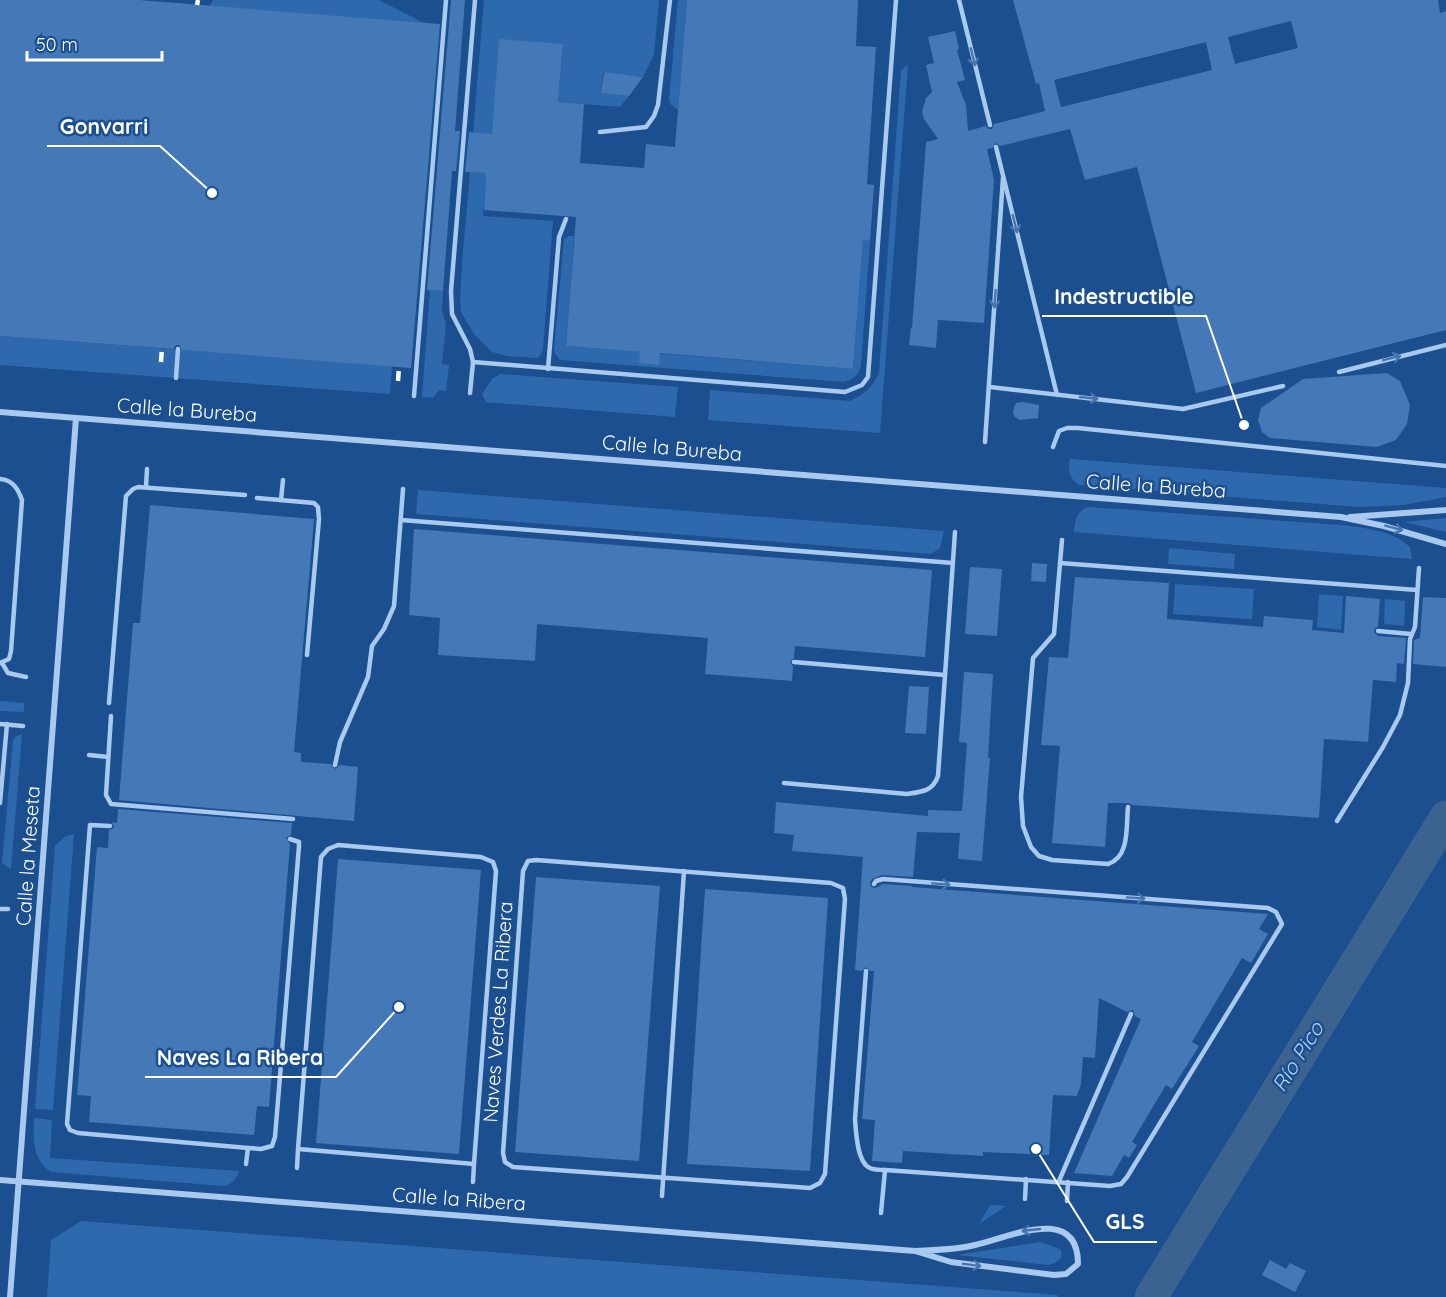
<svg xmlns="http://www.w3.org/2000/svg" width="1446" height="1297" viewBox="0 0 1446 1297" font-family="Quicksand,sans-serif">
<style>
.green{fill:#2e69ad}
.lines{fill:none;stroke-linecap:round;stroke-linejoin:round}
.river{stroke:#3c6290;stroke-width:33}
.building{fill:#4478b7;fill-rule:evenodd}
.service{stroke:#a9c9ee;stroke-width:4.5}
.minor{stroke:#a9c9ee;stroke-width:6}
.rail{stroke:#fff;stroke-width:4.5;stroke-dasharray:10 4.5;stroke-linecap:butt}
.oneway{stroke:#4674ac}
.labels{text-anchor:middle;stroke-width:5;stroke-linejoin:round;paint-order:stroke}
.street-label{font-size:20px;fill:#fff;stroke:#1b4f8f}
.water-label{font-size:21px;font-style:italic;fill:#b5d3f5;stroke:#1b4f8f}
.leader{fill:none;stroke:#fff;stroke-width:2}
.callout-dot{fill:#fff;stroke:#1b4f8f;stroke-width:2}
.callout-label{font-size:21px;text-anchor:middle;font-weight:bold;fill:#fff;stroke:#1b4f8f;stroke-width:5;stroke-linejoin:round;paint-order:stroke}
</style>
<rect width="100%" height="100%" fill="#1b4f8f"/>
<g class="green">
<path d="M213,0H379L424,23L210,6Z"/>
<path d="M484,0H659L654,55L643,77L603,72L601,93L629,96L620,107L558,102L563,44L492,134L473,133Z"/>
<path d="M678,0H687L678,110L671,105L669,99Z"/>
<path d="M908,65L880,433L708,420L710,390L850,401C865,394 873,387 879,372L901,70Z"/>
<path d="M470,172L486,173L483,216L553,221L543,349L540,356L537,358L507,356L492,352L474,334L461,312L460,301L462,263Z"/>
<path d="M569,236H574L566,346L853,369L863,240L870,241L861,366C858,376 854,379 844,382L560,360L555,354L554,349L564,239Z"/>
<path d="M430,290L443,291L442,311L446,324L442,364L449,365L446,391L439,390L433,398L422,397Z"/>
<path d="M0,336L392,366L390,394L0,365Z"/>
<path d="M500,374L678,387L675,417L486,402L482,394L492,379Z"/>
<path d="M1070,459L1446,488V497L1404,505L1359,507L1079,485C1068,478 1068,470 1070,459Z"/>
<path d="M418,490L944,531L940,548L931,554L416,514Z"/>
<path d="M1089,507L1341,525C1364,528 1392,530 1410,547L1412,559L1074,532C1075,521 1076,510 1089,507Z"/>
<path d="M1446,518V532L1404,522Z"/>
<path d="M1169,548L1235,554L1234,569L1168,564Z"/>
<path d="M1175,584L1254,589L1252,619L1173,614Z"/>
<path d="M1319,594L1343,596L1341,630L1317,627Z"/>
<path d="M1385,599L1405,601L1404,626L1384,624Z"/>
<path d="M0,701L24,703V712L0,711Z"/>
<path d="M22,734L11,869L2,863L13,741L15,737Z"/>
<path d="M74,834L53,1110L35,1109L55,846L66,836Z"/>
<path d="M34,1118L52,1120L50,1158L239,1171C237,1179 231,1185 223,1186L51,1172C32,1159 33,1139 34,1118Z"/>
<path d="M990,1205L1006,1206L979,1224Z"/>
<path d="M81,1221L1057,1295L1058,1297H47L51,1240Z"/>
<path d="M1040,1242L1060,1249C1065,1259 1057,1263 1048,1265L957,1255Z"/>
</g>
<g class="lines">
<path class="river" d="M1151,1297L1446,817"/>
</g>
<g class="building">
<path d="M0,0H139L440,24L411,368L182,350L179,345H176L173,349L0,336Z"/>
<path d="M451,0H465L455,131H460L456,171H452L443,291L427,290Z"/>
<path d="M687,0H858L856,46L876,47L867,184L874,185L870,241L863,240L853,369L660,353L659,365L639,363L640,352L566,346L576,217L484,210L486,173L465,172L469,132L492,134L499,39L563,44L558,102L584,104L580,163L644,168L646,144L675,147Z"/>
<path d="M1013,0H1438L1440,13L1446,11V330L1196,393L1137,167L1085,180L1070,129L1000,146L996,143L992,148L987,149L994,180L984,323L938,320L936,348L909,345L911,328H912L926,142L938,139L924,119L922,112L926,98L932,92L926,65L934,63L928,37L955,31L959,49L957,50L965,80L957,82L966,105L968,131L986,126L988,129H992L994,124L1045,111L1039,83L1036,84ZM1291,21L1298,48L1235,64L1228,37ZM1206,42L1212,70L1061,107L1054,80Z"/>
<path d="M604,72L643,77L629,96L601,93Z"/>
<path d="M1387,373L1400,381L1410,405L1407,424L1396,440L1377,447L1270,438L1262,432L1258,420L1261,408L1303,379Z"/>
<path d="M1022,402L1039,405L1038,418L1020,420L1015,417L1013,414L1014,407L1016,403Z"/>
<path d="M150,505L314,519L294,752L301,753V762L331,764L335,769L340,765L358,767L354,821L119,800L133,623H140Z"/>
<path d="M414,529L932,570L925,657L795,646L794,658L790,662L793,666L792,681L705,674L708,638L537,624L535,661L438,655L440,618L409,615Z"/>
<path d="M1032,563L1047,564L1046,582L1031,581Z"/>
<path d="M970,567L1002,569L997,636L965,634Z"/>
<path d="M1075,577L1169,583L1167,619L1263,627L1264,616L1313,620L1312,630L1344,633L1346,596L1380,599L1378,627L1375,628L1374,632L1378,636L1406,638L1404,664L1397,663L1396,682L1373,680L1368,742L1324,739L1319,818L1132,805L1129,803H1108L1105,847L1052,843L1060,746L1041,745L1049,657L1068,658Z"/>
<path d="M1423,597L1446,598V667L1413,664L1414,640L1420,638Z"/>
<path d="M964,672L993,674L988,758H990L982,861L958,859L960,833L917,832L913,877L882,875L872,879L870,883L871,887L875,888L883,884L912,886V887L1268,914L1259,929L1268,934L1251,963L1242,958L1192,1042L1199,1046L1172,1089L1166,1085L1132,1142L1137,1145L1129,1158L1124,1155L1112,1176L1074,1173L1141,1019L1135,1016L1133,1010L1127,1012L1099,998L1095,1058L1083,1057L1081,1084L1077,1096L1053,1095L1049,1155L983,1152V1156L903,1151L902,1163L872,1161L875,1120L862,1119L874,971H870L866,967L862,971L855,970L863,857L792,851L794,835L774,833L776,802L928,816V810L962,811L967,743L959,742Z"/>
<path d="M909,686L929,687L926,734L905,733Z"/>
<path d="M118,809L292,823L291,835L286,838L290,844L269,1107L257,1106L254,1135L89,1122L91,1096L77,1095L97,847L108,848L109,830L114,828L112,822L117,823Z"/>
<path d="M338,859L481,870L459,1154L316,1143Z"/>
<path d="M536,877L660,886L639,1161L515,1152Z"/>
<path d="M705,889L828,898L810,1171L687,1164Z"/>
<path d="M1270,1260L1286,1269L1290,1263L1306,1271L1295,1292L1262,1275Z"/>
</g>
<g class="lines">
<g class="service">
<path d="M959,0L990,125"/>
<path d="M600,132L646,127L654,116L658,105L670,0"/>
<path d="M996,147L1057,395"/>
<path d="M473,362L845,392L862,385L868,377L896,0"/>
<path d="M548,369L559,237L566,219"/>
<path d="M1339,372L1446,345"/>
<path d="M176,378L178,349"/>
<path d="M990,387L1183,409L1283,386"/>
<path d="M470,393L473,362L470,349L452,314L451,291L475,0"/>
<path d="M414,396L446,0"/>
<path d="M985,442L1003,178"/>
<path d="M1053,447L1059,431L1067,428H1078L1446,466"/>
<path d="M0,479C13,480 18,489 22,500L11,651L9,659L0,663"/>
<path d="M146,487L147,469"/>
<path d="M257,498L314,503L318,507L319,519L307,655"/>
<path d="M281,500L283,480"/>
<path d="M401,520L953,563"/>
<path d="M1062,540L1054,634L1033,658L1021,797L1023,826L1031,847L1039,856L1052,860L1108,864C1130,857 1126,827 1128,807"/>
<path d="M1060,563L1417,590"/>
<path d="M1378,631L1411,634"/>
<path d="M794,662L945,675"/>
<path d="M2,663L8,673L26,677"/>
<path d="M109,703L126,496L133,489L138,487L245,495"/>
<path d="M111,716L106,795L111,804L293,819"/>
<path d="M0,724L23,726"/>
<path d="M89,755L108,757"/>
<path d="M335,765L340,742L368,677L372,646L384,629L394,606L403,489"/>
<path d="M784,783L907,794C922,792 933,791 938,776L955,532"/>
<path d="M0,803L7,724"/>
<path d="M1337,821L1383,747L1400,715L1408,683L1410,639L1415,627L1419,568"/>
<path d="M110,826L90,825L67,1124L70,1130L78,1133L248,1148L261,1149L272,1146L275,1137L299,846V842L290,839"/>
<path d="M536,860L831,883L843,888L845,899L825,1174L820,1183L810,1188L513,1167L505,1162L503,1153L523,871L528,861Z"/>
<path d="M874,884L876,881L883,879L1268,908L1276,912L1282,924L1127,1177L1121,1184L1110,1186L885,1170L881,1213"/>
<path d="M0,909H8"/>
<path d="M866,971L855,1119C856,1131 857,1163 870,1168C874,1170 880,1170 885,1170"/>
<path d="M246,1164L248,1148"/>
<path d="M297,1168L298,1149L321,857L328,849L338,845L481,857L493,862L496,871L474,1164L298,1149"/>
<path d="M1059,1181L1131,1014"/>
<path d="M473,1182L474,1164"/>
<path d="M662,1196L684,871"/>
<path d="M1025,1199L1026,1179"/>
<path d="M1067,1201L1068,1182"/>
</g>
<g class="minor">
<path d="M0,412L1341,517L1384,526L1446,544"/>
<path d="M1350,517L1446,510"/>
<path d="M0,1180L915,1251C935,1250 955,1250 975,1245C1008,1238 1078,1203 1078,1264L1066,1274L1054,1275L951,1262L915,1251"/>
<path d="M10,1297L76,418"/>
</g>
<g class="rail">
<path d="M197,5L198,0"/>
<path d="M161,362L162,348"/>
<path d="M398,381L399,367"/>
</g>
</g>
<defs><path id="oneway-shaft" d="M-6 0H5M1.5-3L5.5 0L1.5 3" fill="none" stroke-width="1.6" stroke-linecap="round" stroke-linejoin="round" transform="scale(1.5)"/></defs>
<g class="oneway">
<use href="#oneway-shaft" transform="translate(973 57) rotate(76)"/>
<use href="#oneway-shaft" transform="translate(1015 224) rotate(76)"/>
<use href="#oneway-shaft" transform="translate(995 299) rotate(94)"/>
<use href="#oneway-shaft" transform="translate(1392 358) rotate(-14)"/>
<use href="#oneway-shaft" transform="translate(1089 398) rotate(6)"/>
<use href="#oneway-shaft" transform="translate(1394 528) rotate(15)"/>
<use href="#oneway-shaft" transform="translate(941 884) rotate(4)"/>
<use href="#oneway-shaft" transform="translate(1136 898) rotate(4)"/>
<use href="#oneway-shaft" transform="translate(1031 1230) rotate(174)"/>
<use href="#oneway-shaft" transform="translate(972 1265) rotate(7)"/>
</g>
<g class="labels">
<g class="street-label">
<text transform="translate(187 410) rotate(4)" y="7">Calle la Bureba</text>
<text transform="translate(672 448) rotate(5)" y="7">Calle la Bureba</text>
<text transform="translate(1156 486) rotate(4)" y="7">Calle la Bureba</text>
<text transform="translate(28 856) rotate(-86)" y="7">Calle la Meseta</text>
<text transform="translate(498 1012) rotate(-86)" y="7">Naves Verdes La Ribera</text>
<text transform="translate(459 1199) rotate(4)" y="7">Calle la Ribera</text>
</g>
<g class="water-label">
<text transform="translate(1298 1057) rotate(-58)" y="7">Río Pico</text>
</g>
</g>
<path class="leader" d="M212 193L160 146H47M1244 425L1206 316H1042M399 1007L336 1077H145M1036 1149L1094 1242H1157"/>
<g class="callout-dot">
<circle cx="212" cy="193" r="6"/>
<circle cx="1244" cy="425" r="6"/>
<circle cx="399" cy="1007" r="6"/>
<circle cx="1036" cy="1149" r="6"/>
</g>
<g class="callout-label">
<text x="104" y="134">Gonvarri</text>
<text x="1124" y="304">Indestructible</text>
<text x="240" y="1065">Naves La Ribera</text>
<text x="1125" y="1229">GLS</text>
</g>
<path d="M27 51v9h135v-9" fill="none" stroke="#ffffff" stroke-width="3"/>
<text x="36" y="51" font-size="18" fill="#ffffff" stroke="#1b4f8f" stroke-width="4.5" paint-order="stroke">50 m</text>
</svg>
